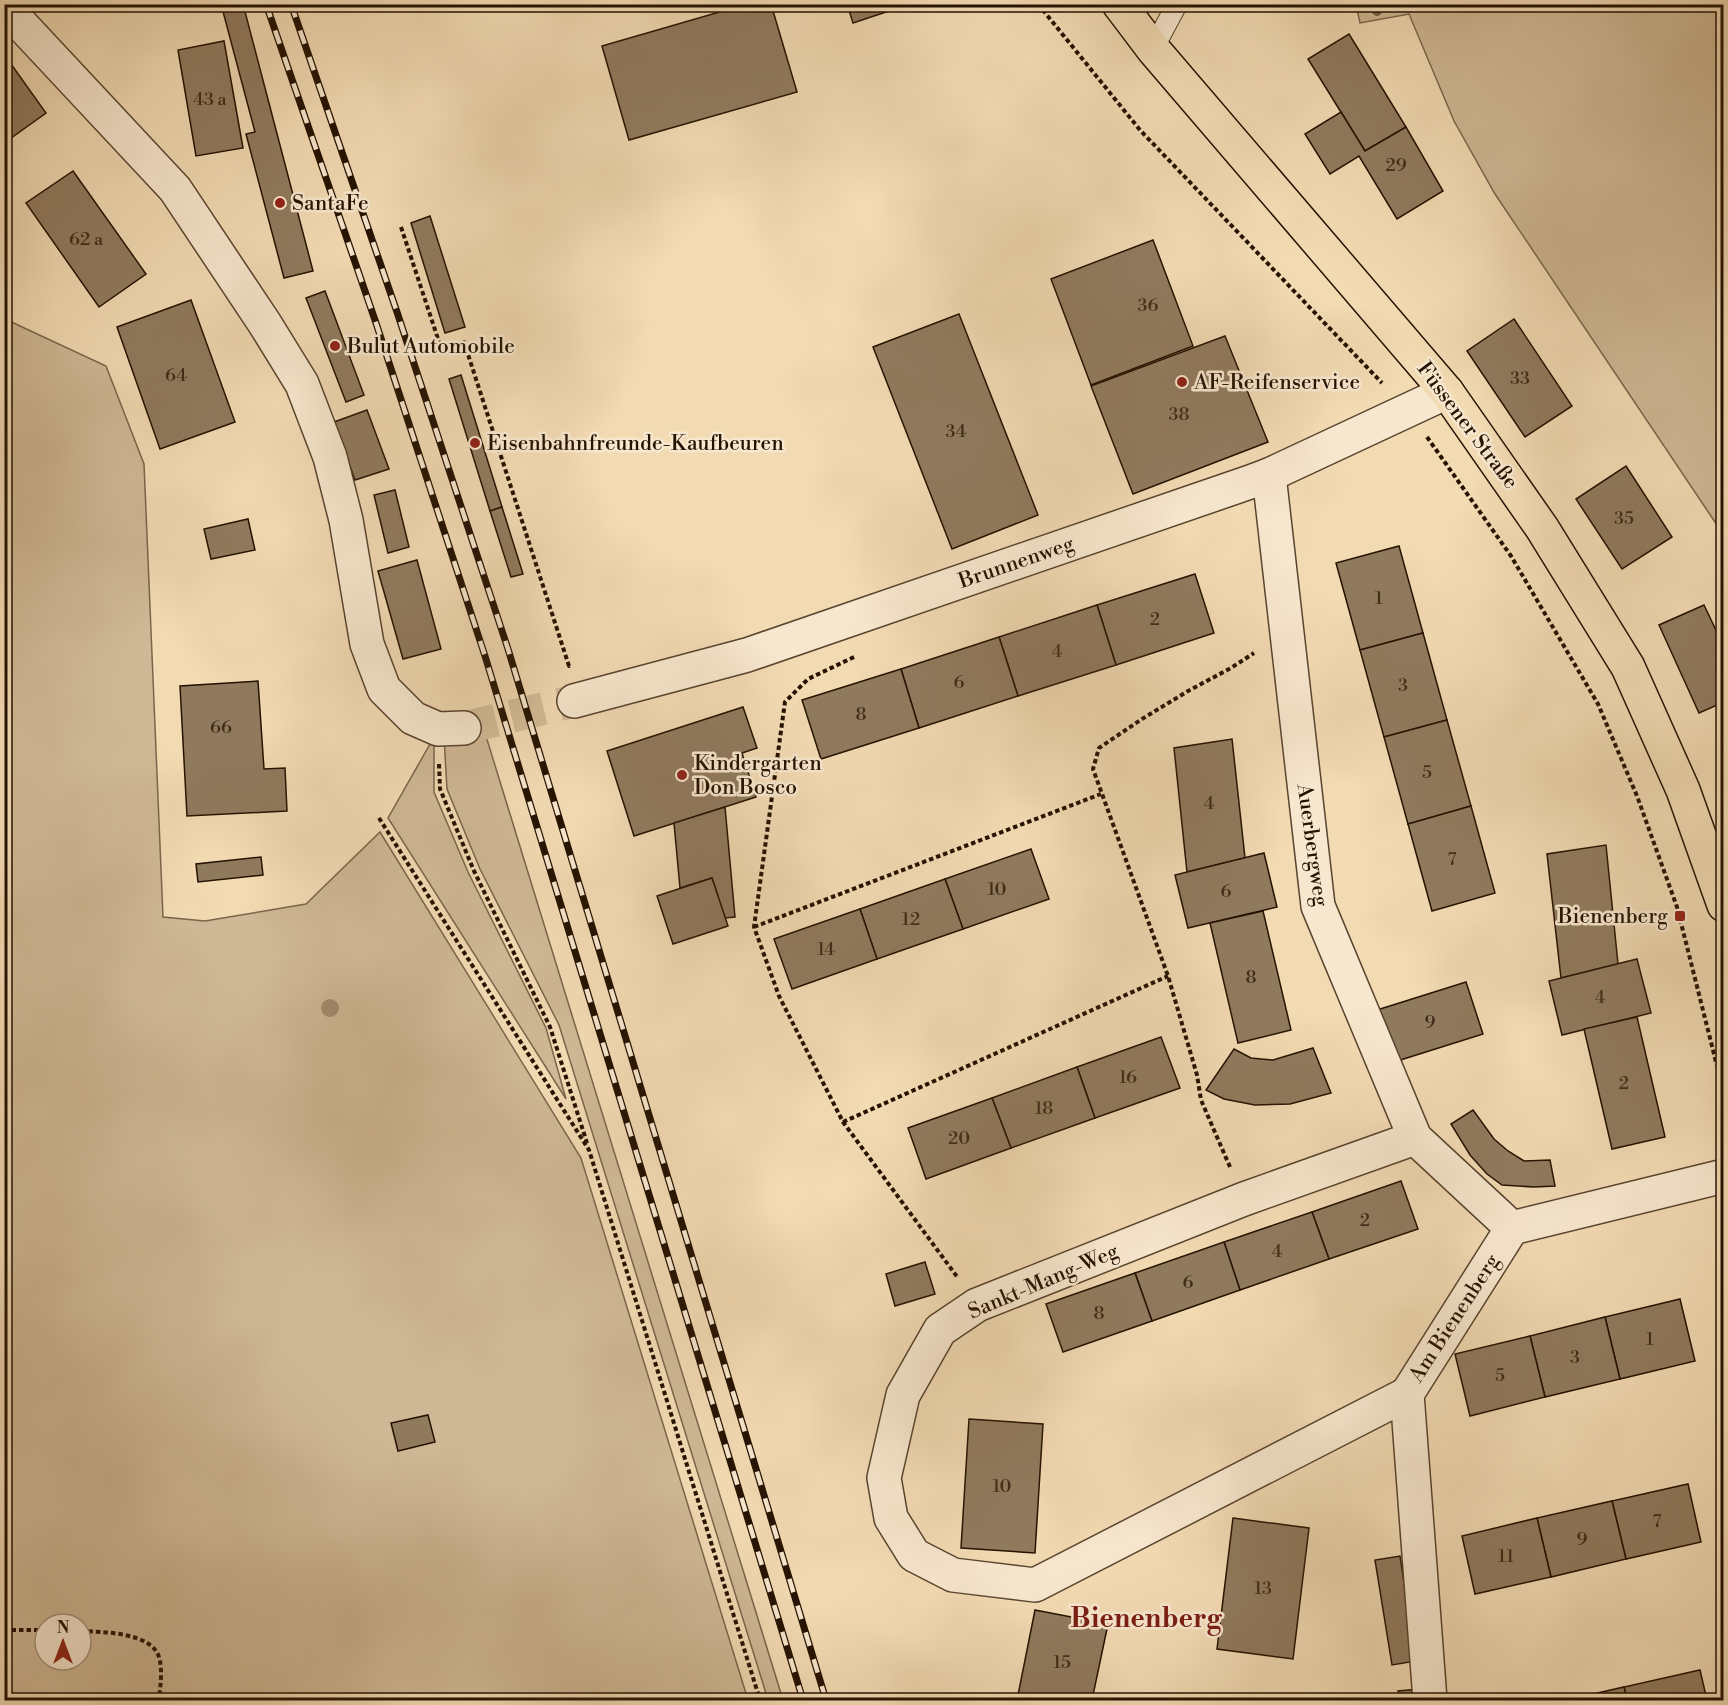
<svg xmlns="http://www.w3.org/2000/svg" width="1728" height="1705" viewBox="0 0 1728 1705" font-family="'Libre Bodoni',serif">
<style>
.green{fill:#cfb895;stroke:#7a654b;stroke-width:1.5;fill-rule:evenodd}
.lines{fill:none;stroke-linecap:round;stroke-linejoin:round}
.stream{stroke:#766147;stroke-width:10}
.building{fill:#907a5e;stroke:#251201;stroke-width:1.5}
.street-tunnel{stroke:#d3bc98;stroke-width:33;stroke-dasharray:33 16;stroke-linecap:butt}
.lane-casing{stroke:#58442e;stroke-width:22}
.street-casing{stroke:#58442e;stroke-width:36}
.primary-casing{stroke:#251201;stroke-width:36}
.path{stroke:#251201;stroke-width:4;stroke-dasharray:4.5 3;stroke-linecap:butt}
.lane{stroke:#f7e7ce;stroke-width:20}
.street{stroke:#f7e7ce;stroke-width:33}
.primary{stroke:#f2dab3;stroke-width:33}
.rail-casing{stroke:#251201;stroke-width:7}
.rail{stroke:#f7e7ce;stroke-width:4.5;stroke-dasharray:14;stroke-linecap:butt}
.tree{fill:#a28c6e}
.poi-dot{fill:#8f2418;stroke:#f7e7ce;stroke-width:2}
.labels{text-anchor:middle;stroke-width:5;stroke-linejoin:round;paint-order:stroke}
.number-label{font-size:18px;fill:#402c18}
.poi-label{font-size:21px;fill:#251201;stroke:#f7e7ce;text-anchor:start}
.street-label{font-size:21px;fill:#251201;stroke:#f7e7ce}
.district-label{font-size:27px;font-weight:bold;fill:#7a1f14;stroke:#f7e7ce}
</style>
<rect width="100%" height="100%" fill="#f2dab3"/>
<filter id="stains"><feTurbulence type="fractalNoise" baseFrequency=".00333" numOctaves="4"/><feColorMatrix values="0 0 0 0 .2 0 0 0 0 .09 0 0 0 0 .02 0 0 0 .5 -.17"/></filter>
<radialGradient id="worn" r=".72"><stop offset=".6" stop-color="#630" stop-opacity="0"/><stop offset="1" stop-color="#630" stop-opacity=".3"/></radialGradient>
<g class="green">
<path d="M1356,5H1723V534L1495,194L1454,121L1409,14L1360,23Z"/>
<path d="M5,319L106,366L144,464L163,917L205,921L306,904L380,832L581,1158L748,1700H5ZM45,1624H81V1660H45Z"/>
<path d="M485,733L783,1700H768L559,1025L480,869L447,789L444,737H467Z"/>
<path d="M434,737V792L468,872L546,1028L566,1099L388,818Z"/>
</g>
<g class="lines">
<path class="stream" d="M1375,4L1377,11"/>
</g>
<g class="building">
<path d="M221,4H243L313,271L284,278L246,134L255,132Z"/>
<path d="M747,4H771L797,92L629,140L602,46Z"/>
<path d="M847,4H910L853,23Z"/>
<path d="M1349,34L1406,127L1365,151L1308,59Z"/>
<path d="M224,41L243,148L196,156L178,50Z"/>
<path d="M6,57L46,113L4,143V58Z"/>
<path d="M1341,112L1365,151L1406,127L1443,191L1397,219L1359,156L1330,174L1305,134Z"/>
<path d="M73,171L146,274L99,307L26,203Z"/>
<path d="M430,216L465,327L445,333L411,223Z"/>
<path d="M1153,240L1193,346L1091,385L1051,279Z"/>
<path d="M325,291L364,395L346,402L306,298Z"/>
<path d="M191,300L235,422L160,449L117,327Z"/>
<path d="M959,314L1038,515L952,549L873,347Z"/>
<path d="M1514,319L1572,406L1525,437L1467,351Z"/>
<path d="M1225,336L1268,442L1133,494L1091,386Z"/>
<path d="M461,375L502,507L490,511L449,379Z"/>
<path d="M367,410L389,469L355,480L334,422Z"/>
<path d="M1626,466L1672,537L1622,569L1576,499Z"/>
<path d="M395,490L409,547L388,553L374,495Z"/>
<path d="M502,507L523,574L511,577L490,511Z"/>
<path d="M248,519L255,550L211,559L204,529Z"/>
<path d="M1399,546L1423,633L1360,650L1336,563Z"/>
<path d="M417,560L441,649L403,659L378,571Z"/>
<path d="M1195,574L1214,633L1116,665L1097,605Z"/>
<path d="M1097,605L1116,665L1018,696L999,637Z"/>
<path d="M1704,605L1724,647V702L1699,713L1659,625Z"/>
<path d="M1423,633L1447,720L1384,737L1360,650Z"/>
<path d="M999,637L1018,696L919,728L901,669Z"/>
<path d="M901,669L919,728L821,759L802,700Z"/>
<path d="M258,681L264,769L285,768L287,811L187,816L180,686Z"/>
<path d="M743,707L757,748L742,753L756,797L634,836L607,751Z"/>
<path d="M1447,720L1471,806L1408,824L1384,737Z"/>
<path d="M1232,739L1245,858L1187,872L1174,748Z"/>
<path d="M1471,806L1495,893L1432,911L1408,824Z"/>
<path d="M725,807L735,917L725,918L712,878L680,888L674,823Z"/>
<path d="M1606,845L1618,964L1561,978L1547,854Z"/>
<path d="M1031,849L1049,899L963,929L945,879Z"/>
<path d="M1264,853L1277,907L1188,928L1175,875Z"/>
<path d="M261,857L263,875L198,882L196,864Z"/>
<path d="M712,878L728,926L673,944L657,896Z"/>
<path d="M945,879L963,929L877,959L860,909Z"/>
<path d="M860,909L877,959L792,989L774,939Z"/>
<path d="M1263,911L1291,1030L1238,1043L1210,923Z"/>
<path d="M1637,959L1651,1013L1562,1035L1549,981Z"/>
<path d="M1466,982L1483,1034L1394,1062L1377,1010Z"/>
<path d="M1637,1017L1665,1137L1612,1149L1584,1029Z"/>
<path d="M1161,1037L1180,1088L1095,1118L1077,1067Z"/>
<path d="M1313,1048L1331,1093L1290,1104L1255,1105L1224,1099L1206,1090L1234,1049L1251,1058L1273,1060Z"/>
<path d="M1077,1067L1095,1118L1011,1148L992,1098Z"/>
<path d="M992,1098L1011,1148L926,1179L908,1128Z"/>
<path d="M1473,1110L1494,1139L1508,1151L1524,1161L1550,1160L1555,1186L1534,1187L1502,1185L1487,1174L1470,1155L1451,1124Z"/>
<path d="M1401,1181L1418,1229L1329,1259L1312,1212Z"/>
<path d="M1312,1212L1329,1259L1240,1290L1224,1242Z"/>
<path d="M1224,1242L1240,1290L1152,1321L1135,1273Z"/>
<path d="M925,1262L935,1294L895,1306L886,1274Z"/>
<path d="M1135,1273L1152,1321L1063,1352L1046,1304Z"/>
<path d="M1680,1299L1695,1361L1620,1379L1605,1317Z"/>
<path d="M1605,1317L1620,1379L1545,1397L1530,1336Z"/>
<path d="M1530,1336L1545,1397L1470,1416L1455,1354Z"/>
<path d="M428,1415L435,1442L398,1451L391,1423Z"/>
<path d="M969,1419L1043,1424L1035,1553L961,1548Z"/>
<path d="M1688,1484L1701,1542L1626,1559L1612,1501Z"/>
<path d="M1612,1501L1626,1559L1551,1577L1537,1518Z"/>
<path d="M1233,1518L1309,1528L1293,1659L1217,1649Z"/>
<path d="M1537,1518L1551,1577L1475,1594L1462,1536Z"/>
<path d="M1400,1556L1416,1661L1392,1665L1375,1560Z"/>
<path d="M1035,1610L1108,1624L1092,1700H1017Z"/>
<path d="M1700,1670L1707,1700H1627L1624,1687Z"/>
<path d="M1624,1687L1627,1700H1567Z"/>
<path d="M1419,1689L1421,1700H1399L1398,1691Z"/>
</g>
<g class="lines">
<path class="street-tunnel" d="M464,728L574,701"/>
<g class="lane-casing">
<path id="lane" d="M1153,49L1177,4"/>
</g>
<g class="street-casing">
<g id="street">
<path d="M4,6L175,189L265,324L302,384L330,457L346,520L367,644L384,689L413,718L438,729L464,728"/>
<path d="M1269,475L1318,906L1415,1138L1512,1228"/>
<path d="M574,701L747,655L1250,482L1269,475L1447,392"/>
<path d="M1407,1394L1035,1585L953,1575L914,1555L891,1518L884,1478L903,1395L940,1330L977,1305L1244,1199L1415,1138"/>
<path d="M1430,1700L1407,1394L1512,1228L1724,1176"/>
</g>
</g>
<g class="primary-casing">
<path id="primary" d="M1119,4L1153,49L1447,392L1542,528L1628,667L1683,790L1724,905"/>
</g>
<g class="path">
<path d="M1038,4L1140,130L1382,383"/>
<path d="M401,227L441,348L464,342L569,666L570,665"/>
<path d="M1427,437L1511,556L1598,704L1637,796L1677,907L1716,1062L1724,1087"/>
<path d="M854,657L808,679L785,702L754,927L779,996L843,1122L958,1278"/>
<path d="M439,764L440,789L474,871L550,1027L587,1143"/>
<path d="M379,818L589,1150L760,1700"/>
<path d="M754,927L1101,794"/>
<path d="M843,1122L1168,976"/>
<path d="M1230,1167L1201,1100L1197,1075L1168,976L1093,769L1099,748L1142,719L1188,691L1231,668L1254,653"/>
<path d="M4,1630H45"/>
<path d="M81,1631C102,1632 151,1632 159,1657C163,1671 160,1687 159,1700"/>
</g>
<use href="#lane" class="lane"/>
<use href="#street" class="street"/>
<use href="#primary" class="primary"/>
<g class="rail-casing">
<g id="rail">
<path d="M266,4L376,323L485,656L803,1700"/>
<path d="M291,4L398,315L508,649L826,1700"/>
</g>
</g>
<use href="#rail" class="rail"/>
</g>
<circle class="tree" cx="330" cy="1008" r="9"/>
<g class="poi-dot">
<circle cx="280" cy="203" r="6"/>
<circle cx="335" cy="346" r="6"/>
<circle cx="1182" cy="382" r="6"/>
<circle cx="475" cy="443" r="6"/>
<circle cx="682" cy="775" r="6"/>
<rect x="1674" y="910" width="12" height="12" rx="3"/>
</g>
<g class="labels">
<g class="number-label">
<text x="210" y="105">43 a</text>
<text x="1396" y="171">29</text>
<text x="86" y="245">62 a</text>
<text x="1148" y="311">36</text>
<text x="176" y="381">64</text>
<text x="1520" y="384">33</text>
<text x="1179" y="420">38</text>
<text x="956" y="437">34</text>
<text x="1624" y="524">35</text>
<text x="1379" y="604">1</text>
<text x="1155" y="625">2</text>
<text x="1057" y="657">4</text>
<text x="959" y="688">6</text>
<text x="1403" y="691">3</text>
<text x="861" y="720">8</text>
<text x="221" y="733">66</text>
<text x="1427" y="778">5</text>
<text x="1209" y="809">4</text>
<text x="1452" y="865">7</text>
<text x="997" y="895">10</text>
<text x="1226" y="897">6</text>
<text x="911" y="925">12</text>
<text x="826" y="955">14</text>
<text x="1251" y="983">8</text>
<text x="1600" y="1003">4</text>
<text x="1430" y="1028">9</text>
<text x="1128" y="1083">16</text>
<text x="1624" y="1089">2</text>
<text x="1044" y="1114">18</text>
<text x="959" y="1144">20</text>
<text x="1365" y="1226">2</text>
<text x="1277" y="1257">4</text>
<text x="1188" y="1288">6</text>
<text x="1099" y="1319">8</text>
<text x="1650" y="1345">1</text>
<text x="1575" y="1363">3</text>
<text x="1500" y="1381">5</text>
<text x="1002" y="1492">10</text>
<text x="1657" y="1527">7</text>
<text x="1582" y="1545">9</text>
<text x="1506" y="1562">11</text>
<text x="1263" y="1594">13</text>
<text x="1062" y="1668">15</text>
</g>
<g class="poi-label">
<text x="292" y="210">SantaFe</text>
<text x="347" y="353">Bulut Automobile</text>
<text x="1194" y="389">AF-Reifenservice</text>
<text x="487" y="450">Eisenbahnfreunde-Kaufbeuren</text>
<text x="694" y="770">Kindergarten<tspan x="694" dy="24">Don Bosco</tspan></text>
<text x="1668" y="923" text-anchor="end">Bienenberg</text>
</g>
<g class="street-label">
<text transform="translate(1468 425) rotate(53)" y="7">Füssener Straße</text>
<text transform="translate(1016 562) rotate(-19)" y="7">Brunnenweg</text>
<text transform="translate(1313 845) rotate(82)" y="7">Auerbergweg</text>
<text transform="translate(1043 1281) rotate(-23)" y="7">Sankt-Mang-Weg</text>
<text transform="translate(1454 1318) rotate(-57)" y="7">Am Bienenberg</text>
</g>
<g class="district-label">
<text x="1146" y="1627">Bienenberg</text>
</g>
</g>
<rect width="1728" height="1705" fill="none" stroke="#f2dab3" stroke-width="24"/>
<rect x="6" y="6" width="1716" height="1693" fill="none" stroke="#251201" stroke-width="3"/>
<rect x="12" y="12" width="1704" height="1681" fill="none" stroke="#251201" stroke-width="1.5"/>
<g transform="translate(63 1642)"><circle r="28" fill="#f7e7ce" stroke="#a3927c" stroke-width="1.5"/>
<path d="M0-4.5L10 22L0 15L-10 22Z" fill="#8f2418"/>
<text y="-9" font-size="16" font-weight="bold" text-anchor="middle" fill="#251201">N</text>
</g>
<rect width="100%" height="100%" filter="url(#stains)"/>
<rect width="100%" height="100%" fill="url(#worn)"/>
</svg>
